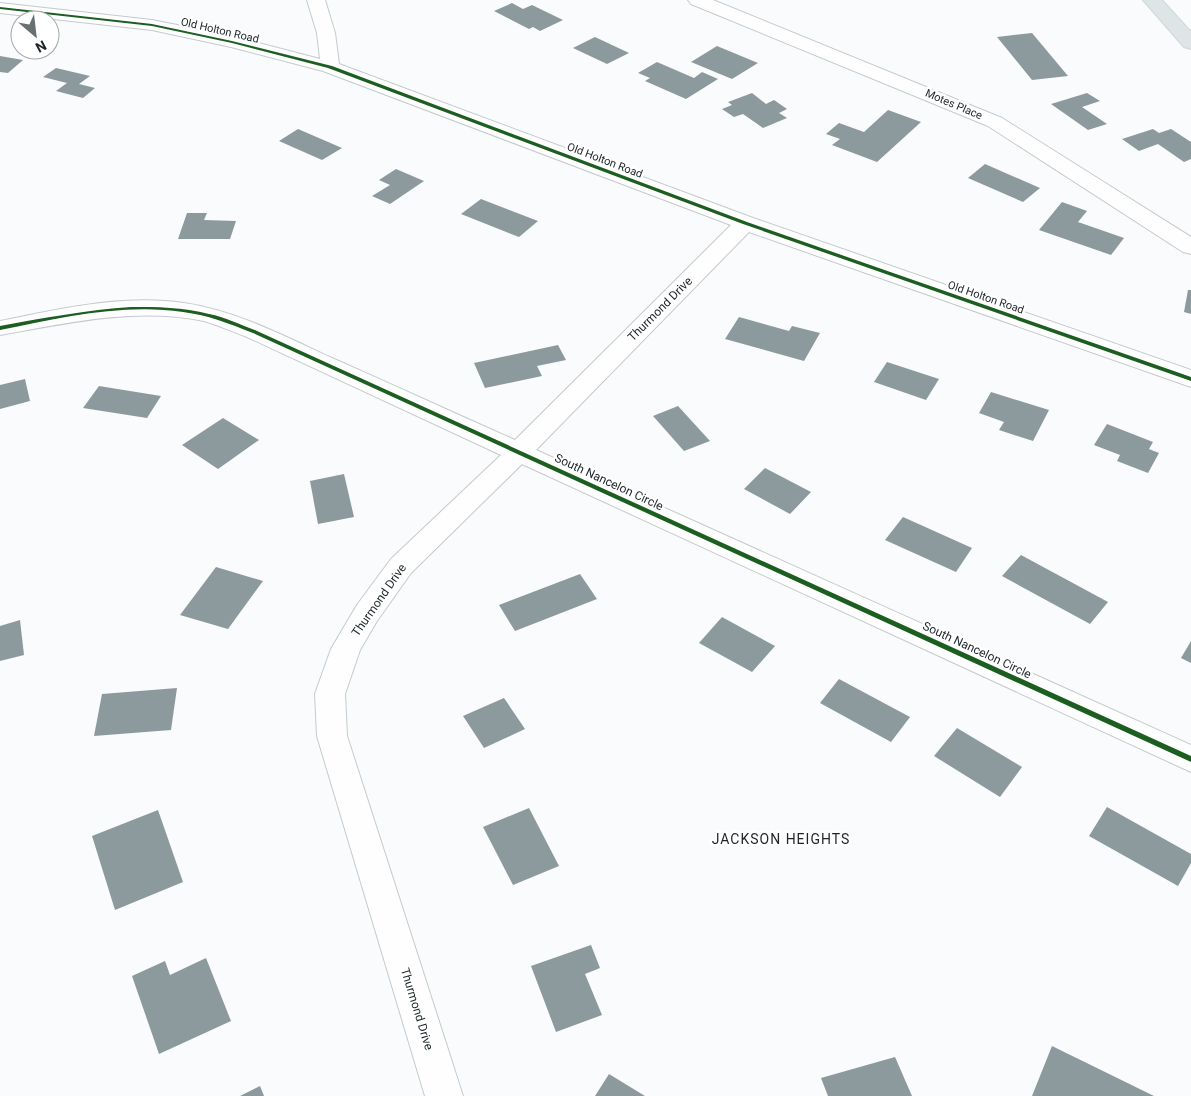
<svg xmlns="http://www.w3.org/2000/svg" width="1191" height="1096" viewBox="0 0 1191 1096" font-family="Roboto,sans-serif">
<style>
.building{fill:#8c9a9d}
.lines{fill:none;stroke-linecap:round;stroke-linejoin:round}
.street-casing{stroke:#c5cacc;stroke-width:2}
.primary-casing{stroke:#d4d6d7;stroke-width:2}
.street{fill:#fefeff;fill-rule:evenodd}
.primary{fill:#dee5e7;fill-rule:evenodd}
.cycleway-casing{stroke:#fff;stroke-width:3}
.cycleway{fill:#1b5e20;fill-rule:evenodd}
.labels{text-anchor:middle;stroke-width:5;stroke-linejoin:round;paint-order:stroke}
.far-street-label{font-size:11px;fill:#1d2528;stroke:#fff}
.street-label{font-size:12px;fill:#1d2528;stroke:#fff}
.neighbourhood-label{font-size:14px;letter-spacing:1px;fill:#1d2528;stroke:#fff}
</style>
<rect width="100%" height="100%" fill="#f9fbfc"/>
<g class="building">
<path d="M512,3L523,9L532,5L563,20L540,31L533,27L529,29L494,11Z"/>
<path d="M1032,33L1068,76L1032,80L997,37Z"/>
<path d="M595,37L629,53L607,64L573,48Z"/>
<path d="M717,46L758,63L732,79L691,62Z"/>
<path d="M0,56L23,60L8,73L0,72Z"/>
<path d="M657,62L694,78L702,72L718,79L686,99L645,81L650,78L638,73Z"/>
<path d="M56,68L90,76L79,84L95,88L83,98L56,91L67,83L43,77Z"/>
<path d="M752,93L766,104L774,100L787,109L779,113L787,118L763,128L743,114L734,117L722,109L732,105L728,102Z"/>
<path d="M1087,93L1100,101L1082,107L1107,124L1088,130L1051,104Z"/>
<path d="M888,110L921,122L877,162L832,145L840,139L826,134L839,123L864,132Z"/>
<path d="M298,129L342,148L322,160L279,141Z"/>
<path d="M1153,129L1159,133L1171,129L1191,142V159L1184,162L1158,144L1139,151L1122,139Z"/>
<path d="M985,164L1040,188L1023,202L968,178Z"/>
<path d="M396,169L424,181L390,204L372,196L390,185L379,180Z"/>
<path d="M481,199L538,221L519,237L461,214Z"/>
<path d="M1062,202L1087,211L1078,222L1124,238L1111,255L1039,230Z"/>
<path d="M187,213H207L204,220L236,221L230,239H178Z"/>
<path d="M1188,290H1191V314L1184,312Z"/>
<path d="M739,317L789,331L792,326L820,333L804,361L725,339Z"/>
<path d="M558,345L566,360L537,366L542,376L485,388L474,363Z"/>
<path d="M887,362L939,379L926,400L874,382Z"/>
<path d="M25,379L30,401L0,409V385Z"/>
<path d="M99,386L161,396L147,418L83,408Z"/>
<path d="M991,392L1049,410L1033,441L999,430L1004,422L979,413Z"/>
<path d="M678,406L710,441L684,451L653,416Z"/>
<path d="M223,418L259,440L218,469L182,445Z"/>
<path d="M1107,424L1153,442L1149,449L1159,453L1148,473L1117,461L1120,455L1094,445Z"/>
<path d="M765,468L811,492L790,514L744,489Z"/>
<path d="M344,474L354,517L318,524L310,481Z"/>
<path d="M903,517L972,548L956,572L885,540Z"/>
<path d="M1021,555L1108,602L1090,624L1002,576Z"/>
<path d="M216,567L263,581L228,629L180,615Z"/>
<path d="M580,574L597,599L515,631L499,605Z"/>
<path d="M722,617L775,646L752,672L699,643Z"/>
<path d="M20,620L24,655L0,661V626Z"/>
<path d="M1191,641V663L1181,658Z"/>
<path d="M839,679L910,717L891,742L820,703Z"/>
<path d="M177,688L171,730L94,736L102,694Z"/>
<path d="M504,698L525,729L484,748L463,716Z"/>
<path d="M957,728L1022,767L1000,797L934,756Z"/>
<path d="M1107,807L1191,854V863L1178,886L1089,836Z"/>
<path d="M529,808L559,866L513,885L483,827Z"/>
<path d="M158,810L183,882L115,910L92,836Z"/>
<path d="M591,945L600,968L585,974L602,1015L556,1032L531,966Z"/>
<path d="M206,958L231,1021L159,1054L132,976L165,961L170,975Z"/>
<path d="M1052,1046L1154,1096H1032Z"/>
<path d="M895,1057L912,1096H828L821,1078Z"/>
<path d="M609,1074L645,1096H595Z"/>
<path d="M260,1086L264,1096H240Z"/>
</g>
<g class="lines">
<g class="street-casing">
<g id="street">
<path d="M307,0H325L335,33L339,64L753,218L1191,370V387L749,232L536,450L1191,745V772L522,464L411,573L377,621L360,650L345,694L347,736L463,1096H425L317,736L315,694L331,649L357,605L391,559L501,455L247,337C233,332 218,325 204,321C136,307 67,323 0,335V321C60,309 123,294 184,303C237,311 284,336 332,358C393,385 454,413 515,440L731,225L323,71L231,47L152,30L0,13V3L152,20L232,36L320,59L317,33Z"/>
<path d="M688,0H713L1002,118L1191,237V254L1183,252L988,126L691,4Z"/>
</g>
</g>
<g class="primary-casing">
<path id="primary" d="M1143,0H1162L1191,32V49L1184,47Z"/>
</g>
<use href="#street" class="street"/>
<use href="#primary" class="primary"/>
<g class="cycleway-casing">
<g id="cycleway">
<path d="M0,7L152,24L232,41L332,66L747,222L1191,377V381L743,224L328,68L232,43L152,26L0,9Z"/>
<path d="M131,307C157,307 183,307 209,314C225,317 241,325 257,331L1191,756V762L253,333C230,324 208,315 183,312C122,303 60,318 0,330V326C43,318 87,310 131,307Z"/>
</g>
</g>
<use href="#cycleway" class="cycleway"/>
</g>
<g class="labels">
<g class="far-street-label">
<text transform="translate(220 30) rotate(13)" y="4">Old Holton Road</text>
<text transform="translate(954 104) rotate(23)" y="4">Motes Place</text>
<text transform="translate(605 160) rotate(21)" y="4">Old Holton Road</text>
<text transform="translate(986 297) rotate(19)" y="4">Old Holton Road</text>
</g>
<g class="street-label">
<text transform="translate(660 309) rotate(-45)" y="4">Thurmond Drive</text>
<text transform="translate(609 482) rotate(25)" y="4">South Nancelon Circle</text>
<text transform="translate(379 600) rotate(-55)" y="4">Thurmond Drive</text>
<text transform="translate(977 650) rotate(25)" y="4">South Nancelon Circle</text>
<text transform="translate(417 1009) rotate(73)" y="4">Thurmond Drive</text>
</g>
<g class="neighbourhood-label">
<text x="781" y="844">JACKSON HEIGHTS</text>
</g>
</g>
<g transform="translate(35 35) rotate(152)"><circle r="24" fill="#ffffff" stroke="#a5a8a9"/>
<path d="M0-4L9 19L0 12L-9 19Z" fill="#6a7072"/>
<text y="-8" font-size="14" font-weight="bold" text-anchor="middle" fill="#1d2528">N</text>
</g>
</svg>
